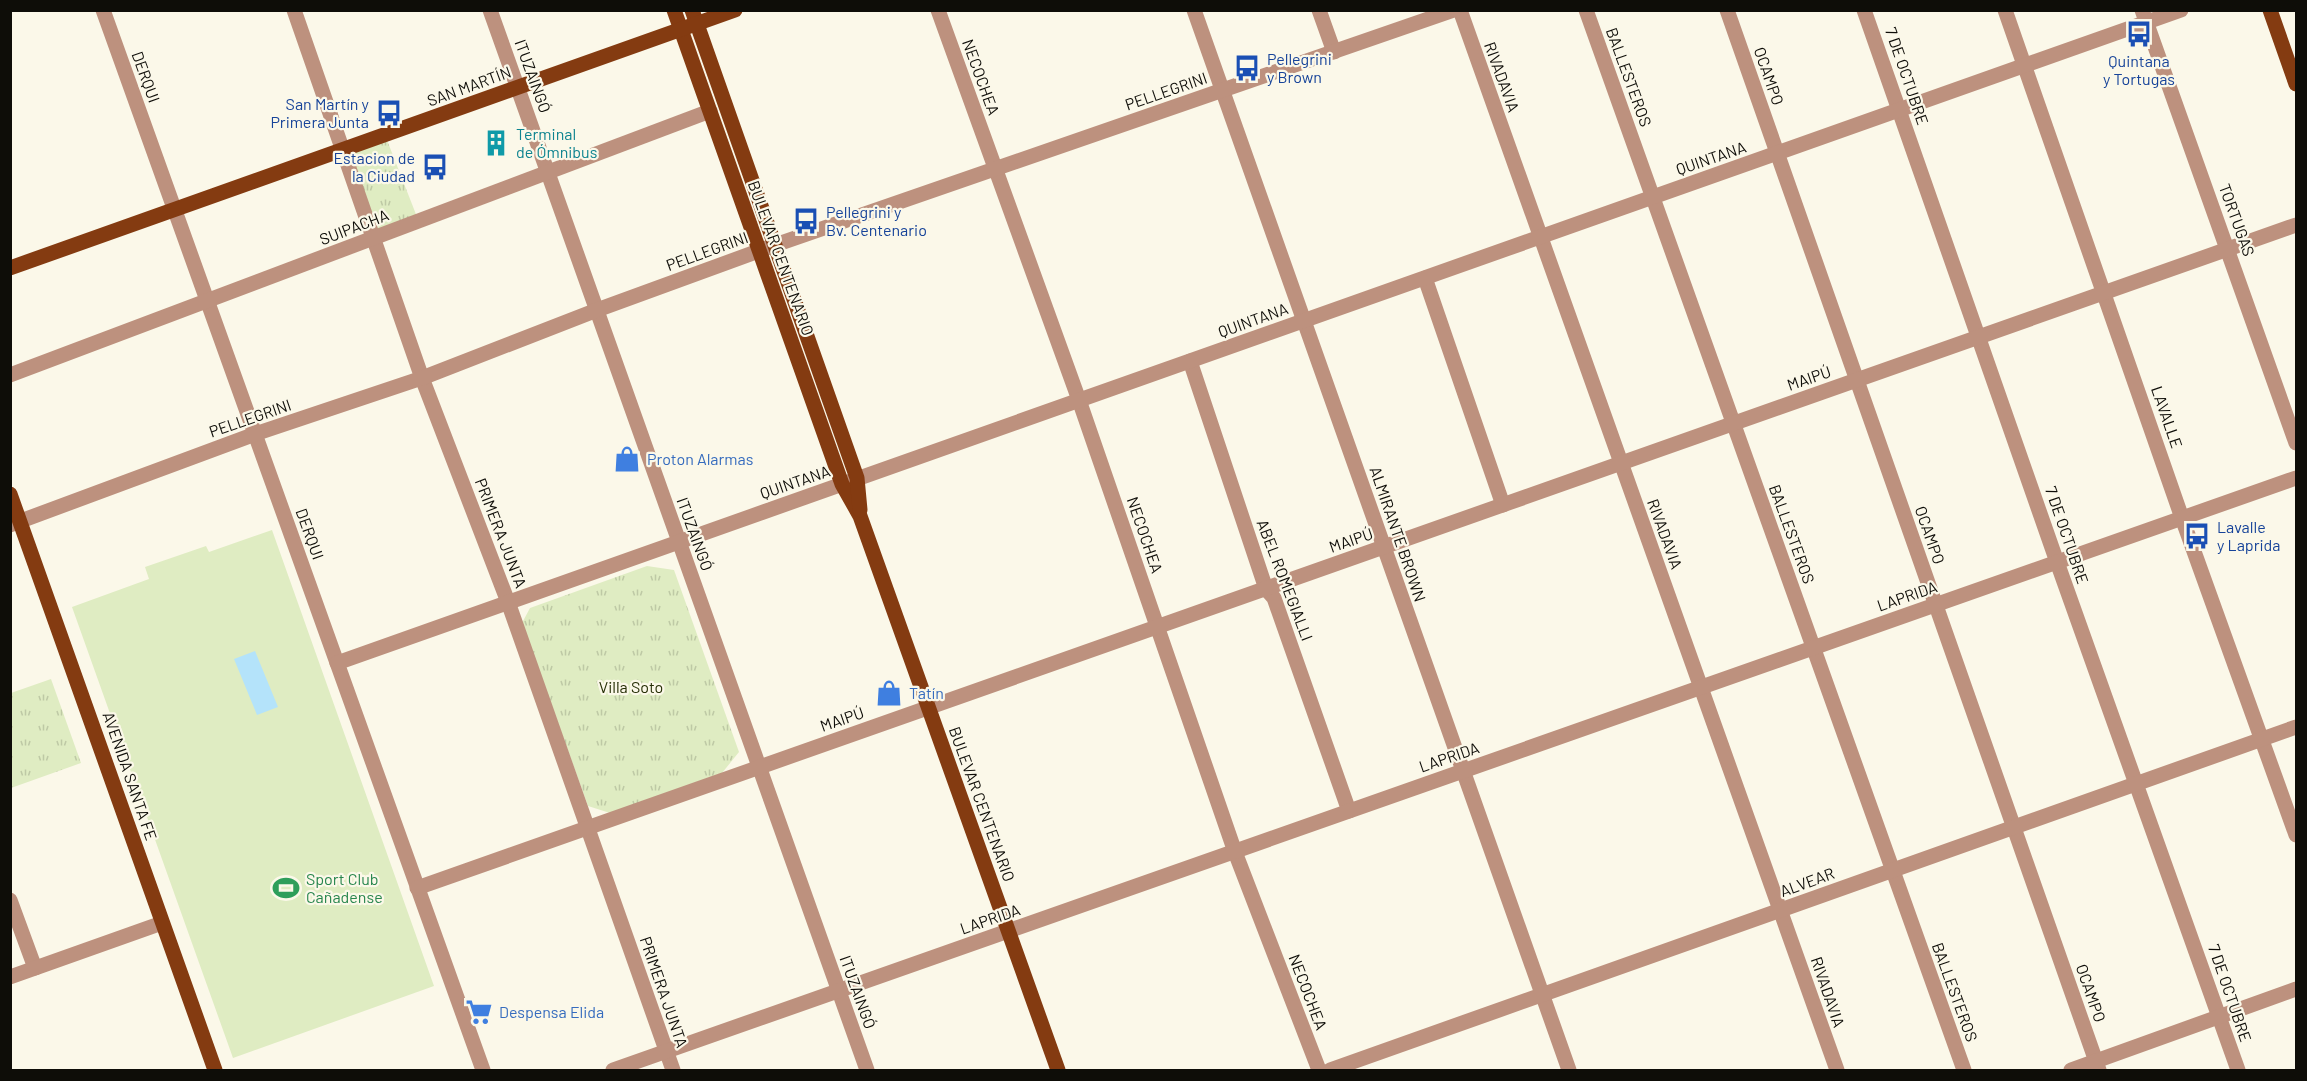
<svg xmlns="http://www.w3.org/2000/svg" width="2307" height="1081" viewBox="0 0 2307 1081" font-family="Barlow,sans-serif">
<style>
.green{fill:#dfecc2}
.park{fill:url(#park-tufts)}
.water{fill:#b4e3fa}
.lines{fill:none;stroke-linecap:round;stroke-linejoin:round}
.minor{stroke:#bd917e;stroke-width:15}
.major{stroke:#843b11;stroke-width:15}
.labels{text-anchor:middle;stroke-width:4.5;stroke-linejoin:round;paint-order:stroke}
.transit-label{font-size:16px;fill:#164399;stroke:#fbf8e9;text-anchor:start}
.street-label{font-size:16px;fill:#0e0d08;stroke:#fbf8e9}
.culture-label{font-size:16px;fill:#0d838f;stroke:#fbf8e9;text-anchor:start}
.shop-label{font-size:16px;fill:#366cbe;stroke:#fbf8e9;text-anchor:start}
.park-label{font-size:16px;fill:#262f06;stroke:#fbf8e9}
.leisure-label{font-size:16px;fill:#27864d;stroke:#fbf8e9;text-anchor:start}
</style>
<defs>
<pattern id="park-tufts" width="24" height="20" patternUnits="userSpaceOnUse" patternTransform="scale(1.5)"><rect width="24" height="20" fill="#dfecc2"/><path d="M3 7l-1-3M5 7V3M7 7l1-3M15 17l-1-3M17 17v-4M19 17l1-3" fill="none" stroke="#bec9a5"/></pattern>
</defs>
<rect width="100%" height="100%" fill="#fbf8e9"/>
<path class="green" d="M272,530L434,986L233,1058L72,607L149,579L145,567L206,546L209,552Z"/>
<g class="park">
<path d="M385,135L419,222L374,239L342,150Z"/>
<path d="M647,566L674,570L739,752L722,773L610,813L588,806L522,623L530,608Z"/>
<path d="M51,679L81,763L11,788V693Z"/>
</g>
<path class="water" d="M255,651L278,707L257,715L234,659Z"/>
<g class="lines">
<g class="minor">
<path d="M103,10L483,1070"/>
<path d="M294,10L422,378L508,602L673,1070"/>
<path d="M490,10L867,1070"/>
<path d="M938,10L1079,400L1235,852L1319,1070"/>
<path d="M1194,10L1569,1070"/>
<path d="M1319,10L1334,52"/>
<path d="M1460,10L1837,1070"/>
<path d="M1586,10L1964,1070"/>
<path d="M1727,10L2099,1070"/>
<path d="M1864,10L2057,562L2238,1070"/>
<path d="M2005,10L2182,518L2296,835"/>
<path d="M2142,10L2296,443"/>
<path d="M1425,278L1503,505"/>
<path d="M1190,361L1266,589L1274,598L1349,811"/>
<path d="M10,375L710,111"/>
<path d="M10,525L255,434L422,378L597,310L775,245L1454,10"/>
<path d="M337,663L2181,10"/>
<path d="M417,888L2296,225"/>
<path d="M10,900L35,968"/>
<path d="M10,977L162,923"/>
<path d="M613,1070L2296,478"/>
<path d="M1330,1070L2296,727"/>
<path d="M2071,1070L2296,989"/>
</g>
<g class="major">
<path d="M674,10L842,484L860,516L1058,1070"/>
<path d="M692,10L857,478L860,510"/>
<path d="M2270,10L2296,84"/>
<path d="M10,268L735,10"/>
<path d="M10,494L215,1070"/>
</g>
</g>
<defs>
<g id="bus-bare" transform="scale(2.07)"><path d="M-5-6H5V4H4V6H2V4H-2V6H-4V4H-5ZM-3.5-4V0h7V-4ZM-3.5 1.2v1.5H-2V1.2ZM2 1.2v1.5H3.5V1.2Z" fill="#1a4fb4" stroke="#fbf8e9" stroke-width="2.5" paint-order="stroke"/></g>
<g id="building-bare" transform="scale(2.07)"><path d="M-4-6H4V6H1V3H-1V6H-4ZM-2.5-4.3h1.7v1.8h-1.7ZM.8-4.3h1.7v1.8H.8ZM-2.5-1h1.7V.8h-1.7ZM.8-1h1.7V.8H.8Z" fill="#0f9aa8" stroke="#fbf8e9" stroke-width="2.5" paint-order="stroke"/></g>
<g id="shop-bare" transform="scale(2.07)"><path d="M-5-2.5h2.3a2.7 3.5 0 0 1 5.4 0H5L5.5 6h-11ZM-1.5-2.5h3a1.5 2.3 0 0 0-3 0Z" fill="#3f7fe0" stroke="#fbf8e9" stroke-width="2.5" paint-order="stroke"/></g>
<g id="stadium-bare" transform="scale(2.07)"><path d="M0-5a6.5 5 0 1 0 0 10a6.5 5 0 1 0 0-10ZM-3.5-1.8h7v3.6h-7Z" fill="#2e9e5b" stroke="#fbf8e9" stroke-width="2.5" paint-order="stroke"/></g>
<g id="supermarket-bare" transform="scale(2.07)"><path d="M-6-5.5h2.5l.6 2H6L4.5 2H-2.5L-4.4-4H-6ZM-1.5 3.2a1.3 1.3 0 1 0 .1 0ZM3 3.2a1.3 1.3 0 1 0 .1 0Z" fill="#3f7fe0" stroke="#fbf8e9" stroke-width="2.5" paint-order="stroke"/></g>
</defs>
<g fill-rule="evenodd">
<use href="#bus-bare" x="2139" y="34"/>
<use href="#bus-bare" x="1247" y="68"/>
<use href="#bus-bare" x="389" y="113"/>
<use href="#building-bare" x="496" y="143"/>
<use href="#bus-bare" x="435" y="167"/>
<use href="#bus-bare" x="806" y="221"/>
<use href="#shop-bare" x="627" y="459"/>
<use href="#bus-bare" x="2197" y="536"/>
<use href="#shop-bare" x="889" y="693"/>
<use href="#stadium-bare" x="286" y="888"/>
<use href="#supermarket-bare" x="479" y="1012"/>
</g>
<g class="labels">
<g class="transit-label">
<text x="1267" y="65">Pellegrini<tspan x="1267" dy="18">y Brown</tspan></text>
<text x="2139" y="67" text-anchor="middle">Quintana<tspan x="2139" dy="18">y Tortugas</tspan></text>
<text x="369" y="110" text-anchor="end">San Martín y<tspan x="369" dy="18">Primera Junta</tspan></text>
<text x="415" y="164" text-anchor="end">Estacion de<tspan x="415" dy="18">la Ciudad</tspan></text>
<text x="826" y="218">Pellegrini y<tspan x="826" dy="18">Bv. Centenario</tspan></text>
<text x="2217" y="533">Lavalle<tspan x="2217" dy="18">y Laprida</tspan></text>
</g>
<g class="street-label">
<text transform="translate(533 76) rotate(70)" y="6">ITUZAINGÓ</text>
<text transform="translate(1769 76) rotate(71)" y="6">OCAMPO</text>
<text transform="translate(1907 76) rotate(71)" y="6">7 DE OCTUBRE</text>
<text transform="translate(146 77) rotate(70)" y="6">DERQUI</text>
<text transform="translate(981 77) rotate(70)" y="6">NECOCHEA</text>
<text transform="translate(1502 77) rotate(70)" y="6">RIVADAVIA</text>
<text transform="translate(1629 77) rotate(70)" y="6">BALLESTEROS</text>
<text transform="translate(469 86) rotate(-20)" y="6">SAN MARTÍN</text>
<text transform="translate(1166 91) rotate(-19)" y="6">PELLEGRINI</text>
<text transform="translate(1711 158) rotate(-19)" y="6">QUINTANA</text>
<text transform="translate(2237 220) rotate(70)" y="6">TORTUGAS</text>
<text transform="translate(354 227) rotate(-21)" y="6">SUIPACHA</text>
<text transform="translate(707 251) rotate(-20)" y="6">PELLEGRINI</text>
<text transform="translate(781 258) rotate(70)" y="6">BULEVAR CENTENARIO</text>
<text transform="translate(1253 320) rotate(-20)" y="6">QUINTANA</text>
<text transform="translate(1809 378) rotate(-19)" y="6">MAIPÚ</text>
<text transform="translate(2167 417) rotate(71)" y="6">LAVALLE</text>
<text transform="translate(250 418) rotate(-19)" y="6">PELLEGRINI</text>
<text transform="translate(795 482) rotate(-19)" y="6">QUINTANA</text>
<text transform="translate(501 533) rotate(69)" y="6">PRIMERA JUNTA</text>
<text transform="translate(310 534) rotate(70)" y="6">DERQUI</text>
<text transform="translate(695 534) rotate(70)" y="6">ITUZAINGÓ</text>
<text transform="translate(1398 534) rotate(71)" y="6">ALMIRANTE BROWN</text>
<text transform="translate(1665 534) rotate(70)" y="6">RIVADAVIA</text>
<text transform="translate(1792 534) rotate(70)" y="6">BALLESTEROS</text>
<text transform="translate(1145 535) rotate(71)" y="6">NECOCHEA</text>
<text transform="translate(1930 535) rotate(71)" y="6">OCAMPO</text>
<text transform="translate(2067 535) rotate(71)" y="6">7 DE OCTUBRE</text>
<text transform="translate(1351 540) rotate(-19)" y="6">MAIPÚ</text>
<text transform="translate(1285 580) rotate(69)" y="6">ABEL ROMEGIALLI</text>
<text transform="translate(1907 596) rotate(-19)" y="6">LAPRIDA</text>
<text transform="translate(842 719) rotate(-19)" y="6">MAIPÚ</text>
<text transform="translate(1449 757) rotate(-19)" y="6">LAPRIDA</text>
<text transform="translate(130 776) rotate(71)" y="6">AVENIDA SANTA FE</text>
<text transform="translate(982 804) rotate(70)" y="6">BULEVAR CENTENARIO</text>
<text transform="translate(1807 882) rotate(-20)" y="6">ALVEAR</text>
<text transform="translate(990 919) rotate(-19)" y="6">LAPRIDA</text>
<text transform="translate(664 992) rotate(71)" y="6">PRIMERA JUNTA</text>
<text transform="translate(858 992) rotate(70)" y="6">ITUZAINGÓ</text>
<text transform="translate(1308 992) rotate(69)" y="6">NECOCHEA</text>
<text transform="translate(1828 992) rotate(71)" y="6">RIVADAVIA</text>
<text transform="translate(1955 992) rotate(70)" y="6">BALLESTEROS</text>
<text transform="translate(2091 993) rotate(71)" y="6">OCAMPO</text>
<text transform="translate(2230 993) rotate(71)" y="6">7 DE OCTUBRE</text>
</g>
<g class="culture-label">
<text x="516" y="140">Terminal<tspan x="516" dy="18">de Ómnibus</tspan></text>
</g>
<g class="shop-label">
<text x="647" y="465">Proton Alarmas</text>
<text x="909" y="699">Tatín</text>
<text x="499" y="1018">Despensa Elida</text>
</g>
<g class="park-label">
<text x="631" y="693">Villa Soto</text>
</g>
<g class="leisure-label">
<text x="306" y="885">Sport Club<tspan x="306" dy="18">Cañadense</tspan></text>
</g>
</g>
<rect width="2307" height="1081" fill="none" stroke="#0e0d08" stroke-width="24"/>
</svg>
